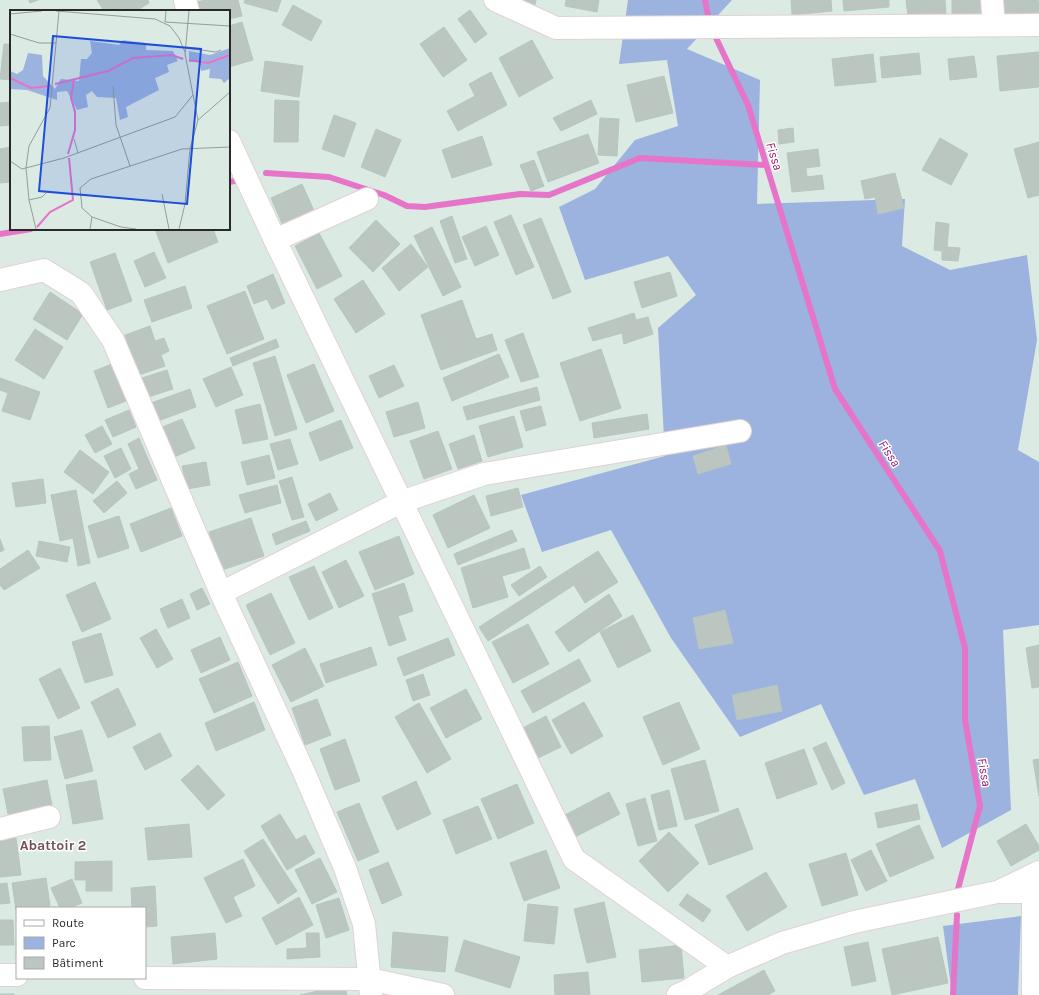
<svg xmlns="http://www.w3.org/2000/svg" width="1039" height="995" viewBox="0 0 1039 995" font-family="Karla,sans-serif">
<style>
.green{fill:#9bb3de}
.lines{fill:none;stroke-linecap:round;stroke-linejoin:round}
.stream{stroke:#e675ca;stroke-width:6}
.building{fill:#bbc6c1;stroke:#b6c6c0}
.minor-casing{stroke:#e1d1d4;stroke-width:24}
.minor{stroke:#fff;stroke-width:22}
.labels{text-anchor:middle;stroke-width:3;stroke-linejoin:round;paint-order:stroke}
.water-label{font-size:13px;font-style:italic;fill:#901669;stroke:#fff}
.quarter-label{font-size:14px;font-weight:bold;fill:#774d55;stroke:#fff}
.inset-river{fill:none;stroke:#e675ca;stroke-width:2}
.inset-road{fill:none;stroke:#949d99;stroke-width:1}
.view{fill:#1d4ed8;fill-opacity:0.15;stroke:#1d4ed8;stroke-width:2}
.inset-edge{fill:none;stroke:#292929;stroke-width:2}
</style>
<rect width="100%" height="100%" fill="#dceae4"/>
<g class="green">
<path d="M628,0H732L687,49L760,80L757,204L905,199L902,246L950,270L1027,255L1037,340L1018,450L1039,462V625L1003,630L1011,810L942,848L915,779L864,795L821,704L740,737L671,638L611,530L542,552L521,495L665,456L658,328L696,295L668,256L585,280L559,207L595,189L635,140L678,126L667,60L619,64Z"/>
<path d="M1021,916L1018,995H952L943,926Z"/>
</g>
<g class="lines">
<g class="stream">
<path d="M705,0L708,16"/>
<path d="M716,38L748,105L835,389L940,551L965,648V720L980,806L958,889"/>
<path d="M266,173L329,177L384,195L407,206L425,207L520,194L549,195L640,158L766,165"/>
<path d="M229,182L235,181"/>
<path d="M0,234L31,229"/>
<path d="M953,995L957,915"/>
</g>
</g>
<g class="building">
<path d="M29,0H38L30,3Z"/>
<path d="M97,0H148L149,3L136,11H104Z"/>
<path d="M206,0H238L242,16L229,19V11H198L196,2Z"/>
<path d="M245,0H281L277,12L244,3Z"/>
<path d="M522,0H536L535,5L522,2Z"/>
<path d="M566,0H599L597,12L565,6Z"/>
<path d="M791,0H831L832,11L792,15Z"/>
<path d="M843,0H889V7L844,11Z"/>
<path d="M906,0H945L946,14L908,17Z"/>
<path d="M952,0H984V13L952,14Z"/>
<path d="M997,0H1038L1039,12L998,16Z"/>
<path d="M293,5L322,21L311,41L282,25Z"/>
<path d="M470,10L487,34L475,43L458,19Z"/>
<path d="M242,22L253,60L229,67V26Z"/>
<path d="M444,27L467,60L443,77L420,44Z"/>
<path d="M532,40L553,78L519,97L499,58Z"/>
<path d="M4,44H11V80L0,79Z"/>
<path d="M1039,52V87L1000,91L997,56Z"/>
<path d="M919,53L921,74L882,78L880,57Z"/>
<path d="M873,54L876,82L835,86L832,59Z"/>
<path d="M974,56L977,77L950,80L948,59Z"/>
<path d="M265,61L303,66L299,97L261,91Z"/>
<path d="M491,72L507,105L458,131L447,111L475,96L469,84Z"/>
<path d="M664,76L673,113L636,122L627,85Z"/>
<path d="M275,100L299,101L298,142H274Z"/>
<path d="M591,100L597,114L561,131L553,118Z"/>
<path d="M11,102V125L0,126V103Z"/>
<path d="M334,115L356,123L344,157L322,149Z"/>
<path d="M600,118L619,119L617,156L598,155Z"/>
<path d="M793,128L794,142L779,144L778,130Z"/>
<path d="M376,129L401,140L385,177L361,167Z"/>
<path d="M588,134L599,163L548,182L537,152Z"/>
<path d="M482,136L492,165L452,178L442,150Z"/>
<path d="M940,138L968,154L951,185L922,170Z"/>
<path d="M1039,142V195L1028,198L1014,149Z"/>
<path d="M11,147V182L0,183V149Z"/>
<path d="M818,149L820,166L806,168L807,177L822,175L824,189L792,192L787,153Z"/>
<path d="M534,160L544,186L531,191L520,165Z"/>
<path d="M895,173L904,208L878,214L875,197L865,199L861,181Z"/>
<path d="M302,184L315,213L284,228L271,198Z"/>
<path d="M511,215L534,267L516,275L494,222Z"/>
<path d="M452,216L467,259L455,263L440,221Z"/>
<path d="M541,218L571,292L553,299L523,225Z"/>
<path d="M376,220L400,244L373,272L349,248Z"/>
<path d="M936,222L949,224L947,247L960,248L958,261L942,260V251L934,250Z"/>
<path d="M486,226L499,255L475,266L462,237Z"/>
<path d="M432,227L461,287L443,296L414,236Z"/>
<path d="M155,229H213L218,242L168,263Z"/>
<path d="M319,233L342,276L317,289L295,246Z"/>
<path d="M411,244L428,267L399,291L382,268Z"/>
<path d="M154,252L166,278L145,287L134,261Z"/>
<path d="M115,253L132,301L107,310L90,262Z"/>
<path d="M670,272L677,296L642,308L634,282Z"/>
<path d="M273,274L285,303L272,309L267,299L254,304L247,286Z"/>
<path d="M363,280L385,314L356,333L334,299Z"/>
<path d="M185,286L192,308L152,322L144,300Z"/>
<path d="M245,291L264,339L227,354L207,306Z"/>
<path d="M50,292L83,314L67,340L33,319Z"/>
<path d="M462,300L476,339L492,334L497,350L441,370L421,315Z"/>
<path d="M634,313L636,320L648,317L653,334L624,344L622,333L593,341L588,328Z"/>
<path d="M150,326L155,341L164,338L169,351L161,355L165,366L139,375L125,335Z"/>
<path d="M35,329L63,347L44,379L15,360Z"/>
<path d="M523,333L539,377L521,382L505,340Z"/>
<path d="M276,339L279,347L233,366L230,358Z"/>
<path d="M601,349L621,408L580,421L560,363Z"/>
<path d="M499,354L509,377L452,401L443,378Z"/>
<path d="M275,356L297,429L275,436L253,363Z"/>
<path d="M112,364L126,401L108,408L94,371Z"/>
<path d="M314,364L334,411L306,423L287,375Z"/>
<path d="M394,365L404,386L379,398L369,376Z"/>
<path d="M231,367L243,395L216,407L203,379Z"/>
<path d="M167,370L173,389L148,397L142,378Z"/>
<path d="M0,378L40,392L30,420L2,411L8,393L0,390Z"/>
<path d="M537,387L540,400L467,420L463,407Z"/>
<path d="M190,389L196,407L158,421L151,403Z"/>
<path d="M418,402L425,428L394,437L386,412Z"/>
<path d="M260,404L268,439L243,444L235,410Z"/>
<path d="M541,406L546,425L526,431L520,411Z"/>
<path d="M129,410L136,427L113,437L105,420Z"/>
<path d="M647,414L649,429L594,438L592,423Z"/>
<path d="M514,416L523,447L488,457L479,426Z"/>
<path d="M182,419L195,448L172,458L160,428Z"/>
<path d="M341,420L353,448L320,461L309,433Z"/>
<path d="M102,426L112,444L95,453L85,435Z"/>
<path d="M438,431L452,469L424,479L410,441Z"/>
<path d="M474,435L482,461L458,469L449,444Z"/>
<path d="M139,438L157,480L136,489L129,474L139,469L128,444Z"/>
<path d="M290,439L298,464L278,470L270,444Z"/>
<path d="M726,445L731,464L698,474L693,456Z"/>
<path d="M121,448L131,469L115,478L104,456Z"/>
<path d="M80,450L109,472L93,494L64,472Z"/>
<path d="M269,455L275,478L247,485L241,462Z"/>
<path d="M206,462L210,485L187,489L182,466Z"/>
<path d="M292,477L304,517L292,520L279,481Z"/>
<path d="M43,479L46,503L16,507L12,483Z"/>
<path d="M117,481L127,493L104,513L93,501Z"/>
<path d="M277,485L281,503L245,513L239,495Z"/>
<path d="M518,488L523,507L491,516L486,496Z"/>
<path d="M76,490L90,563L78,566L73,538L60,541L51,495Z"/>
<path d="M330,493L338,510L316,521L308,504Z"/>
<path d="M474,495L490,528L448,548L433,515Z"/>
<path d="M171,508L182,536L141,552L130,524Z"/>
<path d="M119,516L129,548L98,558L88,526Z"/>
<path d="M251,518L264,556L222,570L209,532Z"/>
<path d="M306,521L310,531L276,545L272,534Z"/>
<path d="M512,530L517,541L458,565L454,554Z"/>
<path d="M399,536L414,574L375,590L359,552Z"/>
<path d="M0,539L4,550L0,552Z"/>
<path d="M39,541L70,547L67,562L36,556Z"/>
<path d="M524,548L530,568L502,576L508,597L473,608L461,568Z"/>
<path d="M28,550L40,568L4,590L0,585V569Z"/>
<path d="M598,551L618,582L585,603L574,585L488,641L479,627Z"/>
<path d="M346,560L364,596L339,608L322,572Z"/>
<path d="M314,566L333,608L309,620L289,577Z"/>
<path d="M540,566L547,577L519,596L511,585Z"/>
<path d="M95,582L111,619L82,632L66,595Z"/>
<path d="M404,583L413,611L398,616L406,640L389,646L372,594Z"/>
<path d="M202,588L210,604L197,610L190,594Z"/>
<path d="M271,593L295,643L270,655L246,605Z"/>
<path d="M609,594L622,616L569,652L555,632Z"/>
<path d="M182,599L190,618L168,628L160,609Z"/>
<path d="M725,610L733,643L699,649L693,618Z"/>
<path d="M633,615L651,651L618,668L600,632Z"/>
<path d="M528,624L549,664L513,683L492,642Z"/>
<path d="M156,629L173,659L157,668L140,638Z"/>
<path d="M101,633L113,675L85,683L72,642Z"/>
<path d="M220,637L230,660L201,673L191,650Z"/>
<path d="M448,638L455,655L404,676L397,658Z"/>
<path d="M1039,645V687L1032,688L1026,648Z"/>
<path d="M371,647L377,665L326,683L320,664Z"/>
<path d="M305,648L324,686L291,702L272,665Z"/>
<path d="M579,659L591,681L533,713L521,691Z"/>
<path d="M238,662L252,696L214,713L199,679Z"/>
<path d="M60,668L80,708L58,719L39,679Z"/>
<path d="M423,674L430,695L413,701L406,680Z"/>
<path d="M777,685L782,711L737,720L732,695Z"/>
<path d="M118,688L136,725L108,738L91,702Z"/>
<path d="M466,689L482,719L446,738L430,708Z"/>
<path d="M317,699L331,735L305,745L292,708Z"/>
<path d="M254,702L265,730L216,751L205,723Z"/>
<path d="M584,702L603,736L571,754L552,720Z"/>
<path d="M679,702L700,749L663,765L643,717Z"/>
<path d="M419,703L451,759L427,773L395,717Z"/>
<path d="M546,716L561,747L536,759L521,729Z"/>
<path d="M49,726L51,760L24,761L22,727Z"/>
<path d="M82,730L93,771L65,779L54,737Z"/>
<path d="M160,733L172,756L145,770L133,747Z"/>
<path d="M345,739L360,781L335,790L320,749Z"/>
<path d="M826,742L845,783L832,790L813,748Z"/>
<path d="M804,749L817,784L777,799L765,763Z"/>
<path d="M1039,759V796L1033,760Z"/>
<path d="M705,760L719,811L685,820L671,769Z"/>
<path d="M198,765L225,795L208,810L181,780Z"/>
<path d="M47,780L52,805L8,814L3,789Z"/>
<path d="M96,780L103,819L73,824L66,785Z"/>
<path d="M416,781L431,814L397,830L382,797Z"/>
<path d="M517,784L534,823L498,839L481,799Z"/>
<path d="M669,790L677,826L659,830L651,795Z"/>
<path d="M609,792L620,814L575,837L565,815Z"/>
<path d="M645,798L657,841L638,846L626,804Z"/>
<path d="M359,803L379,852L358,861L337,812Z"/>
<path d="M917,804L920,819L878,828L875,813Z"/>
<path d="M478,806L492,839L456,854L443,820Z"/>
<path d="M738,808L753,849L709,865L695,825Z"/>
<path d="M280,814L296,840L305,835L315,853L287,870L261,826Z"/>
<path d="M189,824L192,857L148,860L145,828Z"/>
<path d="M1026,824L1039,846V850L1011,866L997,841Z"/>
<path d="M919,825L934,858L890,877L876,844Z"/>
<path d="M669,832L699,863L668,892L639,861Z"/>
<path d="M16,838L21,875L0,877V840Z"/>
<path d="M263,839L297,891L278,904L244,851Z"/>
<path d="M546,850L560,888L524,901L510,863Z"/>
<path d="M871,850L887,881L866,891L851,860Z"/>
<path d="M846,853L858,895L822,906L809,864Z"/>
<path d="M320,858L337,892L312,904L295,870Z"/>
<path d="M243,859L255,886L233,897L242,916L226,923L204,878Z"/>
<path d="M112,861V891H86V880H75V862Z"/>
<path d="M388,862L402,895L382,904L369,870Z"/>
<path d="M766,872L787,907L747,931L726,896Z"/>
<path d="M46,878L50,906L35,908H17L16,910L12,883Z"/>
<path d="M72,879L82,903L70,908H60L51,888Z"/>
<path d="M7,883L10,903L0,904V884Z"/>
<path d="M155,886L157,926L145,927V908H132L131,888Z"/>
<path d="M687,894L711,910L703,922L679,905Z"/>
<path d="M299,897L313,925L276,945L262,918Z"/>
<path d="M339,898L349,930L326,938L316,905Z"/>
<path d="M604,902L616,957L587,963L574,909Z"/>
<path d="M528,904L558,907L554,944L524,941Z"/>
<path d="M0,920H13L14,945H0Z"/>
<path d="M393,932L448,937L445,972L391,967Z"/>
<path d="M215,933L217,959L173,964L171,937Z"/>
<path d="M306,933H319L320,957L287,959V949L307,948Z"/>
<path d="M938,937L948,983L892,995L882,949Z"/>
<path d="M464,940L520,957L510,988L455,971Z"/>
<path d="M868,942L876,981L852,986L844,947Z"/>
<path d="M681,945L684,978L642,982L639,950Z"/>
<path d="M764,970L775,991L768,995H718Z"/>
<path d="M588,972L590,995H555L554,975Z"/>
<path d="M345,985L347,995H300Z"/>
<rect x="0" y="994" width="14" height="1"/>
</g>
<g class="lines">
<g class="minor-casing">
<g id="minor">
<path d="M185,0L188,11"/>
<path d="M495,0L556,28L1039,25"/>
<path d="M992,0L994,25"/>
<path d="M229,141L275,240L574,859L727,967"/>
<path d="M275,240L367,199"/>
<path d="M0,280L44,270L81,293L113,340L221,593L303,770L345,868L364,924L371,995"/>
<path d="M221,593L401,502L484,474L740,431"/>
<path d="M0,829L49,817"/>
<path d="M1002,890L1039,872"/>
<path d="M0,975H17"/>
<path d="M145,978L369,979L443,995"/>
<path d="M678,995L689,990L727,967L782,943L854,922L997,892H1039"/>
<path d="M1033,995V892"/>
</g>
</g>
<use href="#minor" class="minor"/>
</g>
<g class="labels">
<g class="water-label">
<text transform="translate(775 156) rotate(73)" y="5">Fissa</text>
<text transform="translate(890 453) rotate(57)" y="5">Fissa</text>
<text transform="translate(985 772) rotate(80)" y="5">Fissa</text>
</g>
<g class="quarter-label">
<text x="53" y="850">Abattoir 2</text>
</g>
</g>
<g transform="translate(10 10)">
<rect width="220" height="220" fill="#dceae4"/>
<path d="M113,30L136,33V40L163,41L168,51L157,55L159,62L145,68L149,80L116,97L118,107L110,110L106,88L87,87L82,81L76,85L78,97L67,100L57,81L47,82V90L17,80L0,79V61L7,64L13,60L18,43L32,45L33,66L45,79L51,69L69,71L71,49H77L82,43L80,31L109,35ZM220,38V68L214,73L211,69L199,68L200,59L191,61L190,52H179V41L200,45Z" fill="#9bb3de"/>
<path class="inset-river" d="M179,50L198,53L220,45M0,68L21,78L41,76M45,74L98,61L123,48L162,45L173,49M58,144L65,120V102L61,88L64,69M27,217L40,202L63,190L59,148"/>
<path class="inset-road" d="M46,1L145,9L160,16L169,28L175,42M156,1L155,12L220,16M0,4L32,1M0,24L29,33H46M176,38L206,42L211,40M103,76L106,115L120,156M188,110L220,82M64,129L68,143M0,151L12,159L54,148L165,107L183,85M152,184L159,219M19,190L32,187L36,183M82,207L72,198L70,178L81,169L172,139L220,137M26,219L19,190L16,158L19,136L40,98L49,1M80,219L82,207L111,217L126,219M169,219L175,194L180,139L188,110L175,44L179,1"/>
<path class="view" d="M43,26L191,39L177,194L29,181Z"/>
<rect width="220" height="220" class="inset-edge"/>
</g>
<rect x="16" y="907" width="130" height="72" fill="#ffffff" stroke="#a9a9a9"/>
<rect x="24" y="920" width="20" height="6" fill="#ffffff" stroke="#a9a9a9"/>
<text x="52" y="927" font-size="12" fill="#292929">Route</text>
<rect x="24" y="937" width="20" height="12" fill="#9bb3de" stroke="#a9a9a9"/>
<text x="52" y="947" font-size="12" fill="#292929">Parc</text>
<rect x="24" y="957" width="20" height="12" fill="#bbc6c1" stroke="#a9a9a9"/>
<text x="52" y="967" font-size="12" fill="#292929">Bâtiment</text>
</svg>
